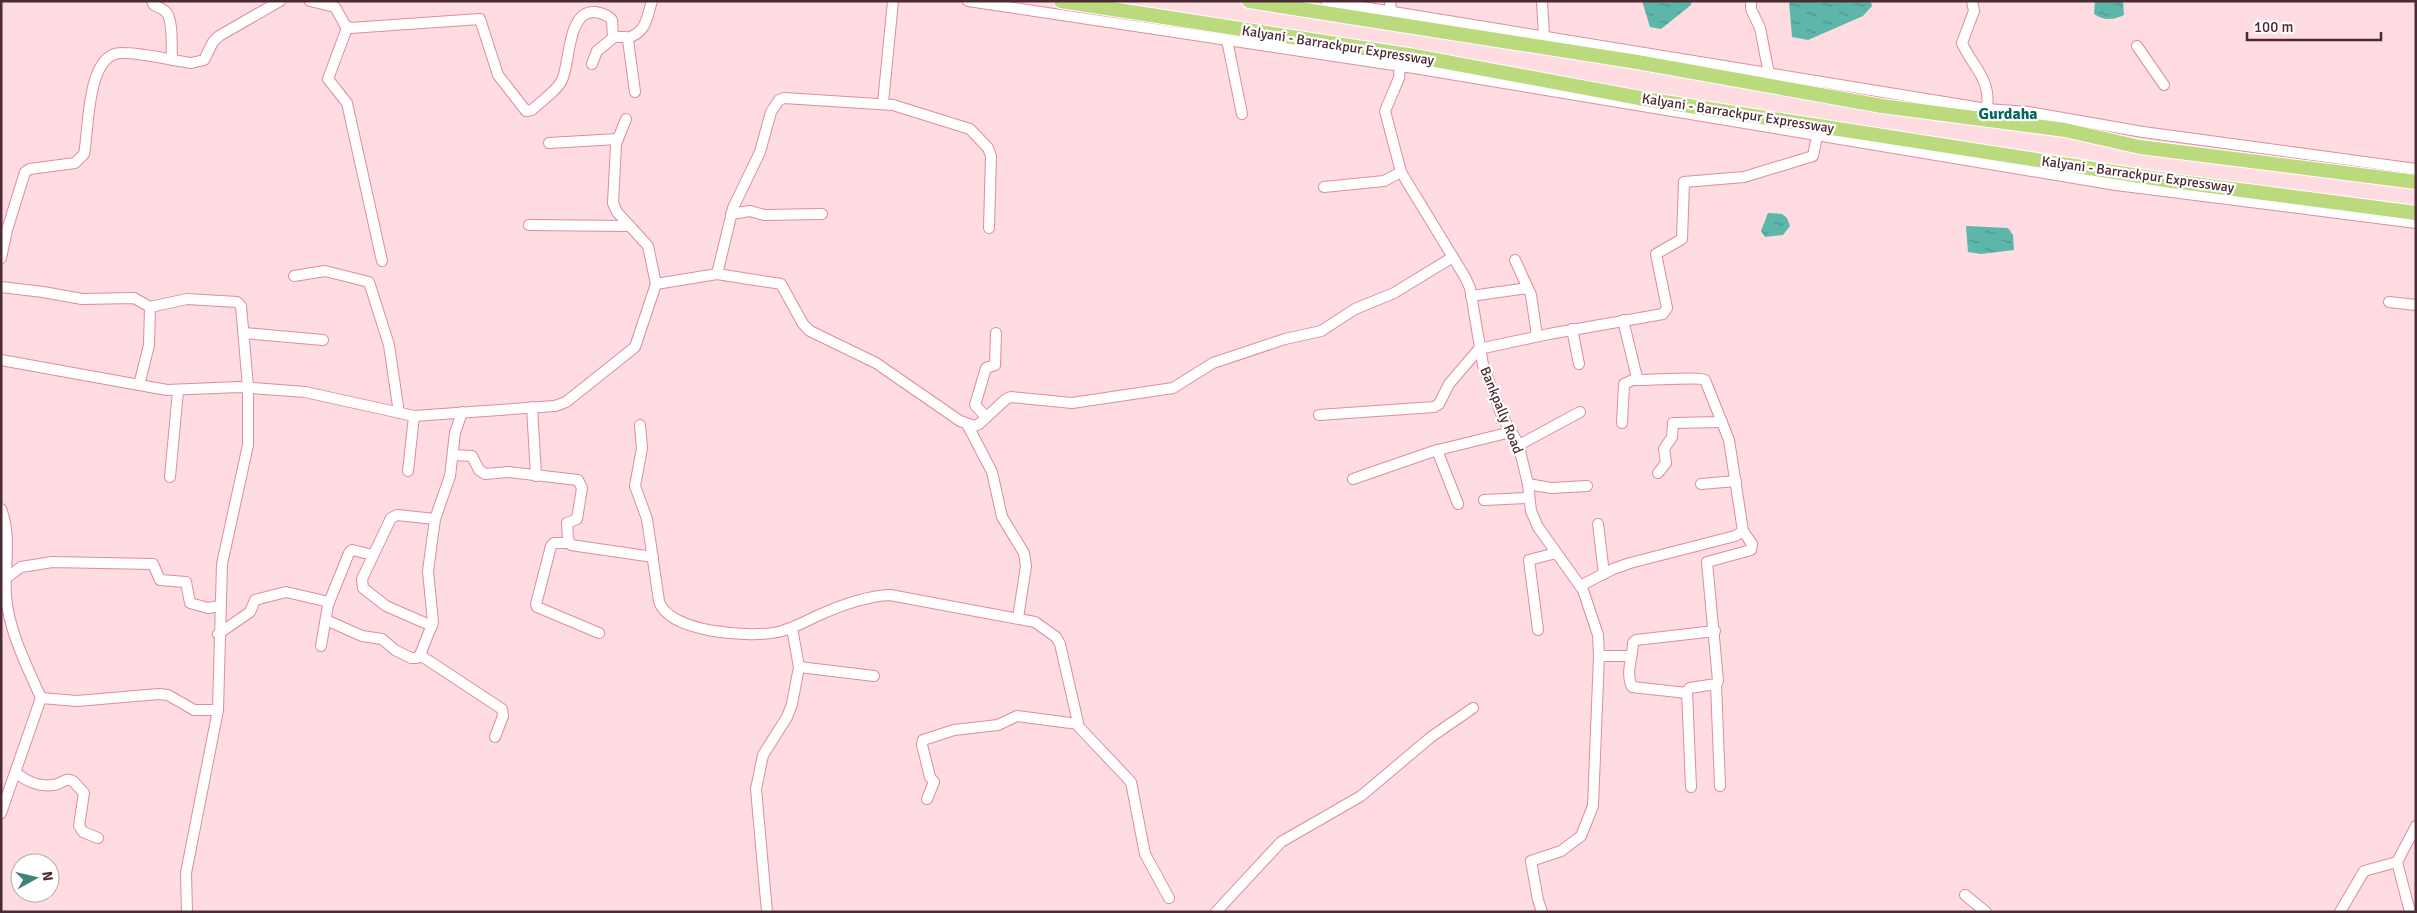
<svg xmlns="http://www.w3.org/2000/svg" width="2417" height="913" viewBox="0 0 2417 913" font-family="Signika,sans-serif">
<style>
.water{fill:url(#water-ripples)}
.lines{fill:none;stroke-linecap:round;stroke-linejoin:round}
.minor-casing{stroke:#df8c9f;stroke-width:12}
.highway-casing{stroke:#fff;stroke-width:16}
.minor{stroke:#fff;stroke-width:10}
.highway{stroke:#bada7d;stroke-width:14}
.labels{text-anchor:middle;stroke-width:4.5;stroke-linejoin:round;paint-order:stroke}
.street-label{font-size:14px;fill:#4c2a33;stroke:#fff}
.quarter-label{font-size:16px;font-weight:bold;fill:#03665d;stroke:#fff}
</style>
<defs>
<pattern id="water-ripples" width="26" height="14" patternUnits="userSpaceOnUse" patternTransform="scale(1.25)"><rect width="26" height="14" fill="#5cb6aa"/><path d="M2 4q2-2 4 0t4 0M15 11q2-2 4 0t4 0" fill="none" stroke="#4e948b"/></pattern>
</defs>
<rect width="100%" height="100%" fill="#ffdbe2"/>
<g class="water">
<path d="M1642,1H1692L1691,5L1661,29L1650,27Z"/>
<path d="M1789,1H1871L1872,6L1863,16L1808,40L1792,37Z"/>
<path d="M2095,1H2123L2124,15C2113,20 2104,21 2094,14Z"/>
<path d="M1768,213L1782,214L1787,218L1790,226L1783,235L1765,237L1761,231Z"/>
<path d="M1966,226L2008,228L2013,235L2014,250L1981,254L1968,252Z"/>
</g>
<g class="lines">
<g class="minor-casing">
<g id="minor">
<path d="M152,1L154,5C157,7 162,8 165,11C174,18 171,49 172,60"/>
<path d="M310,1L335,7L345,25L350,28L480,19L498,75L526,111L532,110C541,101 557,91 562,80C570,64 567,10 595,12C601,13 609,16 612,20L613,38L597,51L592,64"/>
<path d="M968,1L1414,68L2116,185L2416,223"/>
<path d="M1326,1L1987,109L2028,112L2143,132L2416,169"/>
<path d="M1390,1L1391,12"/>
<path d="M1542,1L1544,37"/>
<path d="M1751,1V9L1760,28L1769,74"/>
<path d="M1972,1L1974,11L1962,43C1973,68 1991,78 1987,109"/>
<path d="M347,28L328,79L347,103L382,261"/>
<path d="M613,37H625L628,40L635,92"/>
<path d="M627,38C647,32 646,19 652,1"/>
<path d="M1227,40L1242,114"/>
<path d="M2137,46L2164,85"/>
<path d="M1400,66L1399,78L1385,111L1401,172L1465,277L1470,288L1483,365L1502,416L1518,443L1528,484L1531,511L1538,527L1583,590L1598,635L1599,656L1593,806L1581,836L1561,851L1531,861L1538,900L1542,912"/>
<path d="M883,103L893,1"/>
<path d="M626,119L616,144L613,203L617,212L648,246L656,284"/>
<path d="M549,143L618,139"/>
<path d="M1324,187L1384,181L1401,172"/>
<path d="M731,214L750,211L764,215L822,214"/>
<path d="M529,225L630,226"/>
<path d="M1,258L7,230L25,172L30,169L75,163L84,154C89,131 86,52 122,53C145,53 169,60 191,63L204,60L213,42L219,36L280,1"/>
<path d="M1515,260L1531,295L1537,336"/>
<path d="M717,274L733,208L760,152L771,112L779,100L784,98L893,105L970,129L988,148L991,156L989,228"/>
<path d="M294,276L325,271L369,282L389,345L399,413"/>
<path d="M1,287L43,292L82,299L134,298L150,307L187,299L237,302L241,306L248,387V445L222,564L218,710L186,873L187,912"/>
<path d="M1471,296L1528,288"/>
<path d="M2389,302L2416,305"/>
<path d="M1572,329L1579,364"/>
<path d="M244,333L323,340"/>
<path d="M1,360L167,390L239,387L305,392L414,416L555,406L566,402L635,347L656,284L717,274L781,284L803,324L810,331L876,363L960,421L974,426L979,424L1006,399L1011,397L1072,403L1173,388L1213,363L1285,339L1321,331L1355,309L1394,293L1453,257"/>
<path d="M139,385L149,345L150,307"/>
<path d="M532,407L536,476"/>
<path d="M1319,415L1434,407L1439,404L1449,384L1479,349L1549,334L1663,314L1667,308L1656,254L1682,239L1684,182L1744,177L1813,156L1817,136"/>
<path d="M986,417L975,405L986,368L995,365L996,333"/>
<path d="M1622,423L1624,384L1637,378L1623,320"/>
<path d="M967,424L992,472L1002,517L1024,553L1026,566L1018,618"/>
<path d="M640,425L642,448L635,486L647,519L659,601C668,633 752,638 778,632C792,629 804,622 817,616C839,606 866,596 890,595L1035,622L1056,637L1060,644L1079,727L1131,782L1145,854L1169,898"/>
<path d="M1519,445L1580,412"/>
<path d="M1437,450L1458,504"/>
<path d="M453,455L472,456L479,470L485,474L508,472L578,480L582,488L577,519L567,523L568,539L571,545L653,557"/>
<path d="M408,471L414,416"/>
<path d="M1658,473L1666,463L1664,449L1672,437L1673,423L1722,422"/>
<path d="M170,477L178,391"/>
<path d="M1353,479L1434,451L1511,432"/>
<path d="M1528,484L1551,488L1587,486"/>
<path d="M1701,484L1736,481"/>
<path d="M1484,500L1528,498"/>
<path d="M1,509C12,536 4,567 6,596C9,632 27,666 41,698"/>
<path d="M1598,524L1604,574"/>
<path d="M569,543H554L551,546L536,604L537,607L599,633"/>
<path d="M6,578L21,567L52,562L153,564L160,580L186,582L190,603L208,608L220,606"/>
<path d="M1580,586L1613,569L1630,563L1735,536L1743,531L1729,440L1705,380C1699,376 1648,381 1635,380"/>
<path d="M326,620L362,636L382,639L395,650L411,658H417L420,655L433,622L428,571L435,519L450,476L455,433L462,412"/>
<path d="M432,626L386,606L363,588L362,579L391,518L397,515L435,519"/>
<path d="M1538,630L1529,560L1556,553"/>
<path d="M218,634L250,612L255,600L286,592L329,602"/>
<path d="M321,646L328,605L349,553L352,550L373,555"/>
<path d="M420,655L502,709L503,716L495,737"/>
<path d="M1599,656H1631"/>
<path d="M799,667L874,676"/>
<path d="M1716,684L1720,786"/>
<path d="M1687,693L1632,687C1625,672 1633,657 1633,643L1636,640L1715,631"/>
<path d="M41,698L77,701L159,694L168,695L194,710H218"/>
<path d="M16,773C28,782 39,787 54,785C62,784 65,777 73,781L84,793L79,826L83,832L98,838"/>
<path d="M1691,787L1687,691L1690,688L1716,684L1718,681L1707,562L1751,550L1752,544L1743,531"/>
<path d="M927,799L934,782L930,777L922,745L923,740L954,730L998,725L1017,716L1078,724"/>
<path d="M1,813L41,698"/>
<path d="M2397,862L2410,912"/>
<path d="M1965,895L1986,912"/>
<path d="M767,912L756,789L763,755L787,717L792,704L799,667L792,628"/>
<path d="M1216,912L1281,842L1361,796L1431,737L1473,708"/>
<path d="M2340,912L2364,871L2397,862L2416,826"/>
</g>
</g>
<g class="highway-casing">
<g id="highway">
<path d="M1061,1L1414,56L1645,99L2172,181L2416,213"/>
<path d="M1249,1L1637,62L1882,106L2065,130L2140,147L2416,182"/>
</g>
</g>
<use href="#minor" class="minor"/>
<use href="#highway" class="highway"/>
</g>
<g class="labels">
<g class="street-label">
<text transform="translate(1338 45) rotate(9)" y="5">Kalyani - Barrackpur Expressway</text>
<text transform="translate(1738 113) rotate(9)" y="5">Kalyani - Barrackpur Expressway</text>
<text transform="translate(2138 174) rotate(8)" y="5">Kalyani - Barrackpur Expressway</text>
<text transform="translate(1502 410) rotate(68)" y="5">Bankpally Road</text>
</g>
<g class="quarter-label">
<text x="2008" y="119">Gurdaha</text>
</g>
</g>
<rect width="2417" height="913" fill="none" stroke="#4c2a33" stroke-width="5"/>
<g transform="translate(35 878) rotate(82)"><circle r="24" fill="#ffffff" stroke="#b7aaad"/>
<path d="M0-4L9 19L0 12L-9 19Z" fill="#3e847c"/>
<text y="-8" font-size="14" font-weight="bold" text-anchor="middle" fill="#4c2a33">N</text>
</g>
<path d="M2247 32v8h134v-8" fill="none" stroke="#4c2a33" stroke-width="2.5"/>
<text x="2254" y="32" font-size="15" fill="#4c2a33" stroke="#ffffff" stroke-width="4" paint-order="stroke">100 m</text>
</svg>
